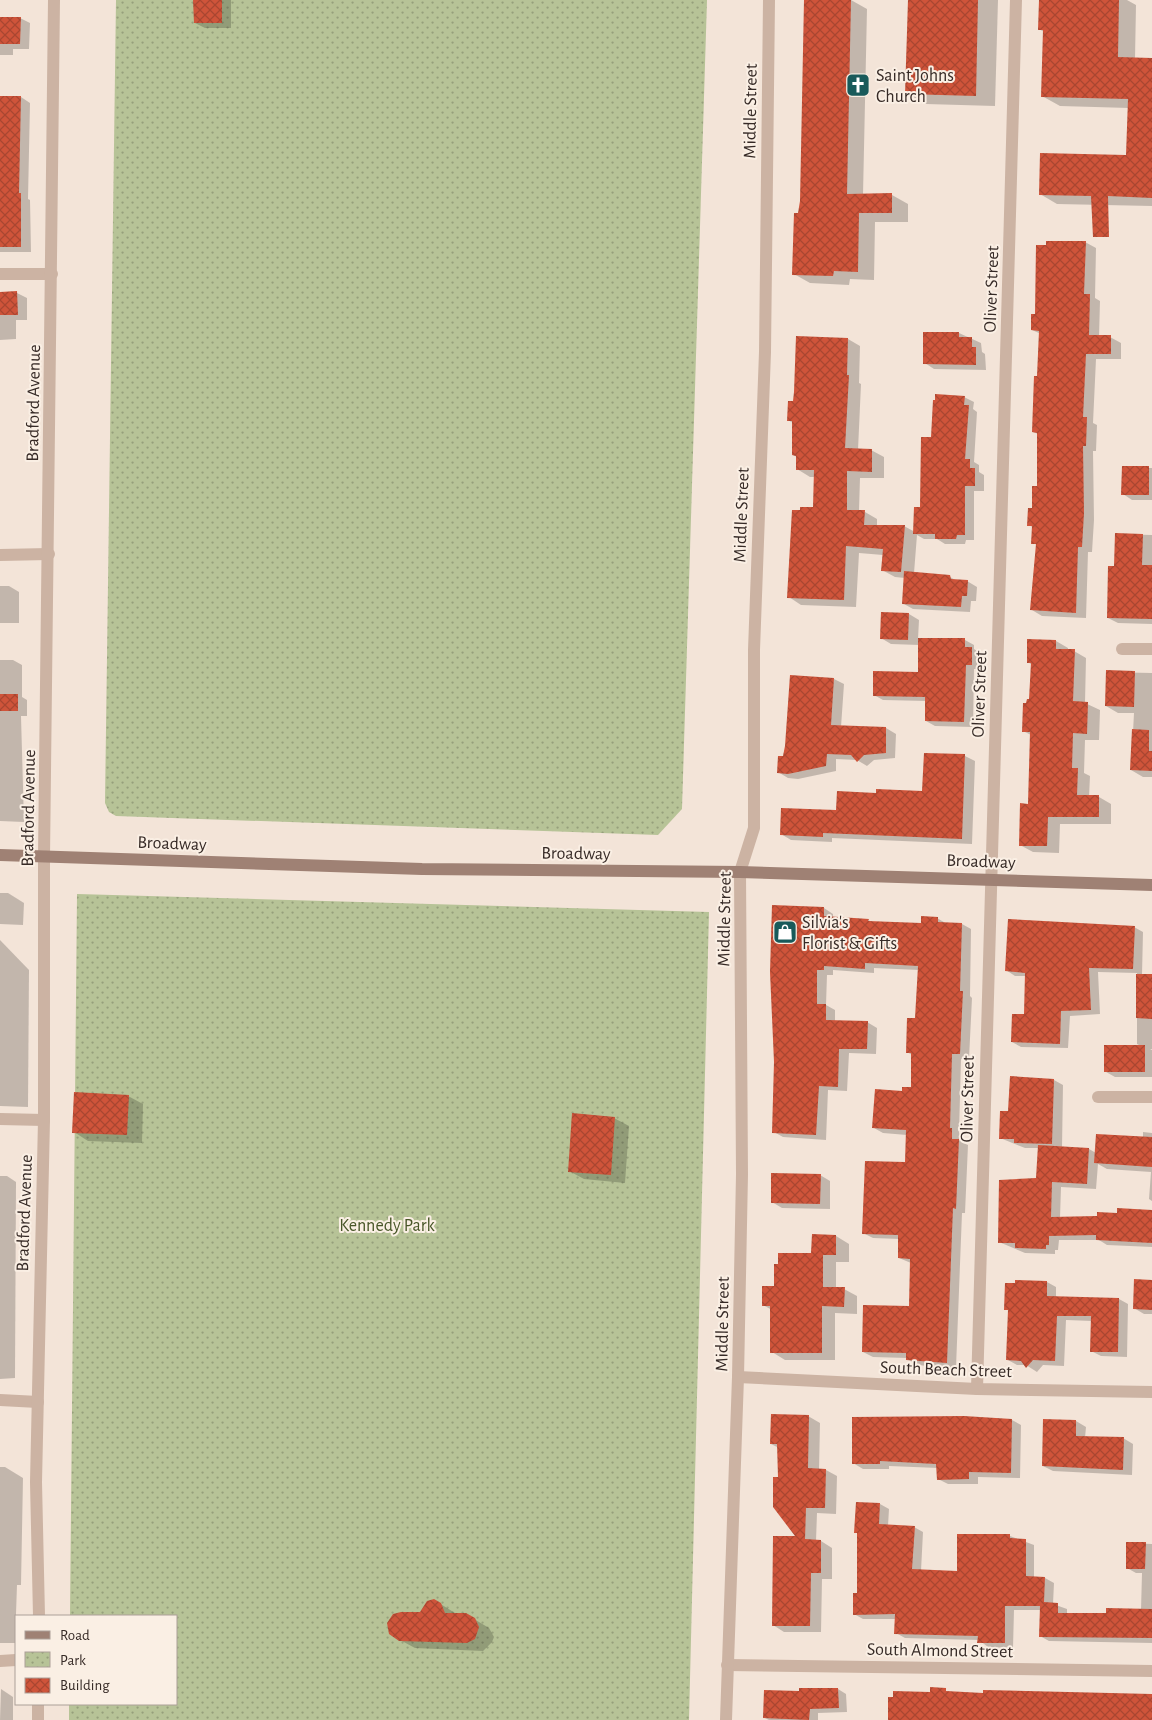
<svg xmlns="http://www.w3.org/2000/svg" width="1152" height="1720" viewBox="0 0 1152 1720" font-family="'Alegreya Sans',sans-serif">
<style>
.park{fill:url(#park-dots)}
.shadow{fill:#0003}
.building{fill:url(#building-cross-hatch)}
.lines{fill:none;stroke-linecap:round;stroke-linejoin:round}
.minor{stroke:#ccb3a3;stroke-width:12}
.tertiary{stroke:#ccb3a3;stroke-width:12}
.secondary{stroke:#9f8174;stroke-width:12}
.labels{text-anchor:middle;stroke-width:4;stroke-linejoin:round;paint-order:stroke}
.poi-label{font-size:18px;fill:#362a26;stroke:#faefe4;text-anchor:start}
.street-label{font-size:18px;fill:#362a26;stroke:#faefe4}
.park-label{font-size:18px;fill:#485628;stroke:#faefe4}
</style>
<defs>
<pattern id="park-dots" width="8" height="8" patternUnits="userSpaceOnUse" patternTransform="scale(1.25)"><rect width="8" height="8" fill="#b7c397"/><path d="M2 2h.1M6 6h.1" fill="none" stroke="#969f7b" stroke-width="1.8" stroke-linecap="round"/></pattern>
<pattern id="building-cross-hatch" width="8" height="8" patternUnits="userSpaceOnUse" patternTransform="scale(1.25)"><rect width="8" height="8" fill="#cf543a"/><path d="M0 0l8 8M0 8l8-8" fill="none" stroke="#a94631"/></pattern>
</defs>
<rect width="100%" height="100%" fill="#f3e4d8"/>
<g class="park">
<path d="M116,0H707L682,809L658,835L116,816L109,812L105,803Z"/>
<path d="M77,894L709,912L689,1720H69V1704H176V1616H70Z"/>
</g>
<g class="shadow">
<path d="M195,0H231V28H205L195,23Z"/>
<path d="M805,0H851L867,9L863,195H892L908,204V222H875L874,280L850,279L849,285L810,283L794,274L801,201Z"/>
<path d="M909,0H998L995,106L926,104L906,93Z"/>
<path d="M1040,0H1127L1136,5L1135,59H1152V206L1057,204L1040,194L1127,156L1129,108L1060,106L1042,96L1044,32L1039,29Z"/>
<path d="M0,18H20L30,23L29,49H13V55H0Z"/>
<path d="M0,97H21L30,103L28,199L30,200L31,252H0Z"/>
<path d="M1085,242L1096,248L1095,298L1100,301L1099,337H1110L1121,343V359H1096L1093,423L1097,425L1096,451H1093L1094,520L1092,552H1088L1086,618L1042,616L1032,610L1037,545L1033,543L1034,528L1029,525L1038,487V434L1033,432L1041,334L1032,330L1037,315Z"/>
<path d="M0,293H17L27,298V320H16V339L0,340Z"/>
<path d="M959,333L981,343L982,352L985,354L986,370L934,369L925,363Z"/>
<path d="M848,339L860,346L859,383L861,384L858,450H871L884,457V478H860L859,511L865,512L877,519V526H904L915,532L922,509L932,439L964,397L974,402L973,409L977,412L974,462L979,465V472L984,475V491H974V540H966L965,544H945L937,539H924L917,535L914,573L950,577L957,581H967L977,587L976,601H971L970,612L913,609L904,604L905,578L895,577L882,570L883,555L859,553L856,607L801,605L789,597L814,509L815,477H810L797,469V457L793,455V423L788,420L794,402Z"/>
<path d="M1123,468H1152V500H1132L1123,494Z"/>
<path d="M1116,534L1152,535V624L1118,623L1108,618L1115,567Z"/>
<path d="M0,586H9L19,592V623H0Z"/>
<path d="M909,614L919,620L918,639L965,640L974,645V649L981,654V669H974L973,727L935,726L926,721L927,701L883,700L874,695L919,673V645L891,644L881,638Z"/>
<path d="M1028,640L1056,641L1068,648V650L1074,651L1086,658L1085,703L1100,710L1099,740H1085L1084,773L1090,776L1089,797H1099L1111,804V824H1060L1059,853L1033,852L1020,845L1029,805L1031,735L1023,731L1031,700L1032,665L1028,662Z"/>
<path d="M0,660H13L22,665V697L27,700V716H21L24,822L0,821Z"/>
<path d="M1107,672L1152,673V777H1143L1131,770L1134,713H1118L1106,706Z"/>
<path d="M791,676L834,679L844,684L841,727L886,728L896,734L895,758L874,760L867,766L857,760L836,759V771L798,779L788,778L778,772L786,746Z"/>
<path d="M925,754L965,756L975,761L972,844L832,838V842L791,840L781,834L877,794L923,792Z"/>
<path d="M0,893H8L24,903L23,925L0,924Z"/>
<path d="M824,908L833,914V918L868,920L872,922L922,924L937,918L947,924H962L971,929L970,996L972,998L969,1059H961L959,1133L961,1135V1142L968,1145L965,1213H962L956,1368L916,1365L907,1358L873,1357L863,1352L910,1307L911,1263L899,1258L900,1239L873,1238L863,1233L906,1163L907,1135L883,1133L874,1128L903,1092L912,1089V1055L907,1052L917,1019L919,970L874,968V973L833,970V975H827L826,1005L835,1010V1022H867L877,1028L876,1054L849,1053L847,1091L828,1090L826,1140L783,1137L774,1132Z"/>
<path d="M1134,927L1143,932L1142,975H1152V1049H1150L1152,1050V1077H1115L1106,1072L1141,1046L1137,1044V973L1098,972L1100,1014L1070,1016L1068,1048L1021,1047L1012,1042L1025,1015L1026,976H1015L1006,970Z"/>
<path d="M0,940L29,970L28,1107L0,1106Z"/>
<path d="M1054,1080L1063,1085L1062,1148L1089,1149L1096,1153L1143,1138V1132L1152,1133V1201L1149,1199L1151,1172L1107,1169L1098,1164L1096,1189L1061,1187L1060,1218H1098L1152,1212V1247L1107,1245L1099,1240H1059L1058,1250H1055V1254L1025,1253L999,1242L1037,1179L1039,1148H1025L1000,1138L1010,1113Z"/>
<path d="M128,1096L143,1104L142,1143L88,1141L74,1132Z"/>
<path d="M614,1118L629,1126L625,1183L584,1179L569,1171Z"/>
<path d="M820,1175L830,1181V1209L782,1208L772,1202Z"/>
<path d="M0,1176H7L16,1182L15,1378L0,1379Z"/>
<path d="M836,1236L849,1244V1262H836V1289H844L857,1296V1314L835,1313V1360H785L772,1352V1310L763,1305L775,1288Z"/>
<path d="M1152,1281V1314H1144L1134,1308Z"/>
<path d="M1047,1282L1056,1287V1298L1119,1299L1128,1304L1127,1357L1101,1356L1091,1351L1092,1321L1066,1320L1064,1366L1043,1365L1037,1372L1026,1365H1017L1008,1360L1009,1311L1006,1309Z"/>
<path d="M808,1416L820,1423L819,1470H826L837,1476L836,1514L817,1513L816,1541H821L832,1548V1579H822L821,1632H784L773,1625L797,1538L779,1478V1448L771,1444Z"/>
<path d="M1012,1420L1021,1425L1020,1478L978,1477V1484H948L938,1479V1468L889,1466V1469H863L853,1463Z"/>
<path d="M1045,1420L1076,1421L1086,1427L1085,1438H1123L1133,1444L1132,1475L1053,1471L1043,1466Z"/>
<path d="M0,1467H5L23,1478L21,1585H17L15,1643H0Z"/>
<path d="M880,1504L889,1509L888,1526L914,1527L923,1532L921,1571L958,1573L1010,1536L1034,1545V1577L1045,1578L1054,1583L1053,1604L1067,1609V1614H1107L1141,1610L1142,1573H1136L1127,1568L1128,1543L1152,1544V1643L1049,1641L1040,1636L1041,1610H1014L1013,1648L988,1647L979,1640L905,1638L896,1633V1619H863L854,1614Z"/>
<path d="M434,1600L455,1613L474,1619L489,1628L494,1637L492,1642L483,1651L415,1648L400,1640Z"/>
<path d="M1,1689L13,1697V1720H0Z"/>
<path d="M838,1689L846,1694L847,1712L818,1713V1720H769L765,1718L801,1692Z"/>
</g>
<g class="building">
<path d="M193,0H222V23H194Z"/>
<path d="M804,0H851L847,194L892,193V213H859L858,272L834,271L833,276L792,275L794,213H798L800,201Z"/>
<path d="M908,0H978L976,96L905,94Z"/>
<path d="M1039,0H1119L1118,57L1152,58V198L1108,196L1109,237H1093L1091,196L1039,195L1040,153L1126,155L1128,99L1041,97L1043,30H1038Z"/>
<path d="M0,17H21L20,44H0Z"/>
<path d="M0,96H21L19,193H21V247H0Z"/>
<path d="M1046,241H1086L1084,294H1090L1089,335H1111V354H1086L1083,417H1087L1086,446H1083L1084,513L1082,547H1078L1076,613L1030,610L1036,544H1031L1032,526H1027L1028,508H1032V486H1037V433L1032,432L1034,376H1037L1039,331L1031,330V314H1035L1036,245H1046Z"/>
<path d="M17,291L18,315H0V292Z"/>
<path d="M923,332H959V337H972V347H976V365L923,364Z"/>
<path d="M796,336L848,338L847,375H849L845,448L872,449V472L847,471V510H865L864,525H905L901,572L881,571L883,549L846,546L844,600L787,598L792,510H800V507H813L814,470H796V456L792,455V421H787L788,401H793L794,392Z"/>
<path d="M935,394L965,396L964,405H969L965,459H970V468H975V486H965V535H957L956,539H935V534H913L914,507H920L921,437H931L933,400H935Z"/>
<path d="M1122,466H1149V495H1121Z"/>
<path d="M1115,533L1143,534L1142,565H1152V619L1107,618L1108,566H1114Z"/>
<path d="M904,571L950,575L951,579L968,580L967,596H962L961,607L902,604Z"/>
<path d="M881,612L909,613L908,640L880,639Z"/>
<path d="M918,638H965V647H972V665H966L964,722L925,721V697L873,696V671L918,672Z"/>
<path d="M1027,639L1056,640V649H1075L1073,701L1088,702L1087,734L1073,733L1072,768H1078L1077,795H1099V817H1048L1047,846H1019L1020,803L1028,804L1030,732H1022L1023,703H1026L1027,699H1029L1031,663H1027Z"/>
<path d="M1106,670L1135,671L1134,707L1105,706Z"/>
<path d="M790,675L834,678L831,725L886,727V753L864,755L857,762L851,755L827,754L826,766L788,774L777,773L778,756H783L785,746Z"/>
<rect x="0" y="694" width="18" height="17"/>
<path d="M1132,729L1149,730V751H1152V771L1130,770Z"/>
<path d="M924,753L965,754L962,839L823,833V837L780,835L781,808L836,810L837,791L876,793V789L922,791Z"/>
<path d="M772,905L824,907V916L869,919L868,921L921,923V916L938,917V922L962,923L960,991H963L960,1054H952L950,1128H952V1139H959L956,1209L953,1208L947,1363L906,1360V1353L862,1352L863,1305L909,1306L910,1259L898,1258V1235L862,1234L865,1161L905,1162L906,1130L872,1128L875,1089L902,1091V1087H911V1053H906L907,1018H915L918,966L865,963V969L824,966V970H817V1004H826V1020L868,1021L867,1049H839L838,1087L819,1086L816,1135L772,1133L774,1062L770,972Z"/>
<path d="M1008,919L1135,926L1133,969L1089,968L1091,1010L1061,1011L1060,1044L1011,1042L1012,1014H1024L1025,973L1005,971Z"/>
<path d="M1136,974H1152V1019L1136,1018Z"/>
<rect x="1104" y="1045" width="41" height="27"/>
<path d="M1010,1076L1054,1079L1052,1144L1014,1143V1139H999L1000,1111H1008Z"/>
<path d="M74,1092L129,1095L127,1135L72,1133Z"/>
<path d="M572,1113L615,1117L611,1175L568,1172Z"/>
<path d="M1096,1134L1152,1137V1167L1094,1163Z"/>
<path d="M1038,1145L1089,1148L1087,1184L1052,1182L1051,1217L1097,1216V1212L1117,1213V1208L1152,1210V1243L1096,1240V1235L1049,1236V1245H1046V1249L1015,1248V1243H998L999,1180L1036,1178Z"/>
<path d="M771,1173L821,1174L820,1204L771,1203Z"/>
<path d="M812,1234L836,1235V1255H823V1287H845L844,1307L822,1306V1353H770V1306H762V1286H774V1264H778V1253H811Z"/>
<path d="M1134,1279L1152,1280V1310L1133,1309Z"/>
<path d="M1015,1280L1047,1281V1296L1119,1298L1118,1352H1090L1091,1316H1057L1055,1361L1033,1360L1026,1368L1021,1361L1006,1360L1008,1310H1004L1005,1283H1015Z"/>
<path d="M771,1414L809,1415L808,1468L826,1469L825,1508H806L805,1539L821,1540V1573H811L810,1626H772L773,1536H795L773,1507V1477H778L777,1444H770Z"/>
<path d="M964,1416L1012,1419L1011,1473L969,1472V1479L937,1480L936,1464L880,1461V1464H852V1417Z"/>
<path d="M1043,1419L1076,1420V1436L1124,1437L1123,1470L1042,1466Z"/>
<path d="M856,1502L880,1503L879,1524L915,1526L912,1569L957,1571V1534H1010V1538L1026,1539V1576L1045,1577L1044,1602L1058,1603V1613H1106V1608L1152,1609V1638L1039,1637L1040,1606H1005V1643H977L978,1636L894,1634L895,1614L853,1615V1593H857V1533H854Z"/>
<path d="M1126,1542H1146L1145,1569H1126Z"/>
<path d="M434,1599L441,1603L445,1613H466L475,1618L479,1627L475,1639L467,1643L399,1641L389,1634L387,1623L393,1614L401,1612H420L427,1601Z"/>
<path d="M930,1687L946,1688V1691L983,1693V1690L1152,1694V1720H888V1697H893V1691L930,1692Z"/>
<path d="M799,1688H838L839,1708L810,1709L809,1720L763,1718L764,1690L799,1691Z"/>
</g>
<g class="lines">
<g class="minor">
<path d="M0,274H52"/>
<path d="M0,555L49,554"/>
<path d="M1122,649H1152"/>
<path d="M1098,1097H1152"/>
<path d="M0,1119L44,1120"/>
<path d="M738,1377L977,1389L1152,1392"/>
<path d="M977,1389L1016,0"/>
<path d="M0,1400L38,1402"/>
<path d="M39,1616L36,1482L44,1120V857L54,0"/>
<path d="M0,1661L16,1660"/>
<path d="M727,1665L1152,1671"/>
<path d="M38,1720V1704"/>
</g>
<path class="tertiary" d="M726,1720L738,1377L742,1174L740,872L754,828V650L765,352L769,0"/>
<path class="secondary" d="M0,855L422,869L740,872L1152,885"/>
</g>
<defs>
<g id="church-square" transform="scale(1.25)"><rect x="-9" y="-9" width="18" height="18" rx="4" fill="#185a5a" stroke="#faefe4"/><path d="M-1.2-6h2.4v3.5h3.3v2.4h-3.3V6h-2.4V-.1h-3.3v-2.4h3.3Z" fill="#fff"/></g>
<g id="shop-square" transform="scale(1.25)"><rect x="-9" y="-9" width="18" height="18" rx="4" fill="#185a5a" stroke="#faefe4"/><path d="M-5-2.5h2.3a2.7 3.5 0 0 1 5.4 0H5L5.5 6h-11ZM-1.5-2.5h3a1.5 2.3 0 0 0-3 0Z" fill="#fff"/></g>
</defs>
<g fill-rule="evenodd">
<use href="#church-square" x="858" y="85"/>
<use href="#shop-square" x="785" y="932"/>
</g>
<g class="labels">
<g class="poi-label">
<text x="876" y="81">Saint Johns<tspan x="876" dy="21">Church</tspan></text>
<text x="802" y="928">Silvia's<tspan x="802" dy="21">Florist &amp; Gifts</tspan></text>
</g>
<g class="street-label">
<text transform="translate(750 111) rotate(-89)" y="6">Middle Street</text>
<text transform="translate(991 289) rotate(-88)" y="6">Oliver Street</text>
<text transform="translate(33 403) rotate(-89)" y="6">Bradford Avenue</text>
<text transform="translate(741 515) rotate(-88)" y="6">Middle Street</text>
<text transform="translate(979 694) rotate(-88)" y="6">Oliver Street</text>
<text transform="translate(28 808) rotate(-89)" y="6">Bradford Avenue</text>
<text transform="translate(172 843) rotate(2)" y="6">Broadway</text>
<text transform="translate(576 853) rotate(1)" y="6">Broadway</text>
<text transform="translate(981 861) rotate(2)" y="6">Broadway</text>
<text transform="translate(724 919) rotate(-89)" y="6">Middle Street</text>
<text transform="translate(967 1099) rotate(-89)" y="6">Oliver Street</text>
<text transform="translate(24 1213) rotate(-88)" y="6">Bradford Avenue</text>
<text transform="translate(722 1324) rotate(-89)" y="6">Middle Street</text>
<text transform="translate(946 1369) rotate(2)" y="6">South Beach Street</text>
<text transform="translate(940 1650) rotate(1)" y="6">South Almond Street</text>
</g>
<g class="park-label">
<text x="387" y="1231">Kennedy Park</text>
</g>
</g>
<rect x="15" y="1615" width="162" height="90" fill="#faefe4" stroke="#aca098"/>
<rect x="25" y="1631" width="25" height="8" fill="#9f8174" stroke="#aca098"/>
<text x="60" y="1640" font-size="15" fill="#362a26">Road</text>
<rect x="25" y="1652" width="25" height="15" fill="url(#park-dots)" stroke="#aca098"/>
<text x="60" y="1665" font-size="15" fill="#362a26">Park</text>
<rect x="25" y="1678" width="25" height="15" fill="url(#building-cross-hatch)" stroke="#aca098"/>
<text x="60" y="1690" font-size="15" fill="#362a26">Building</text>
</svg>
